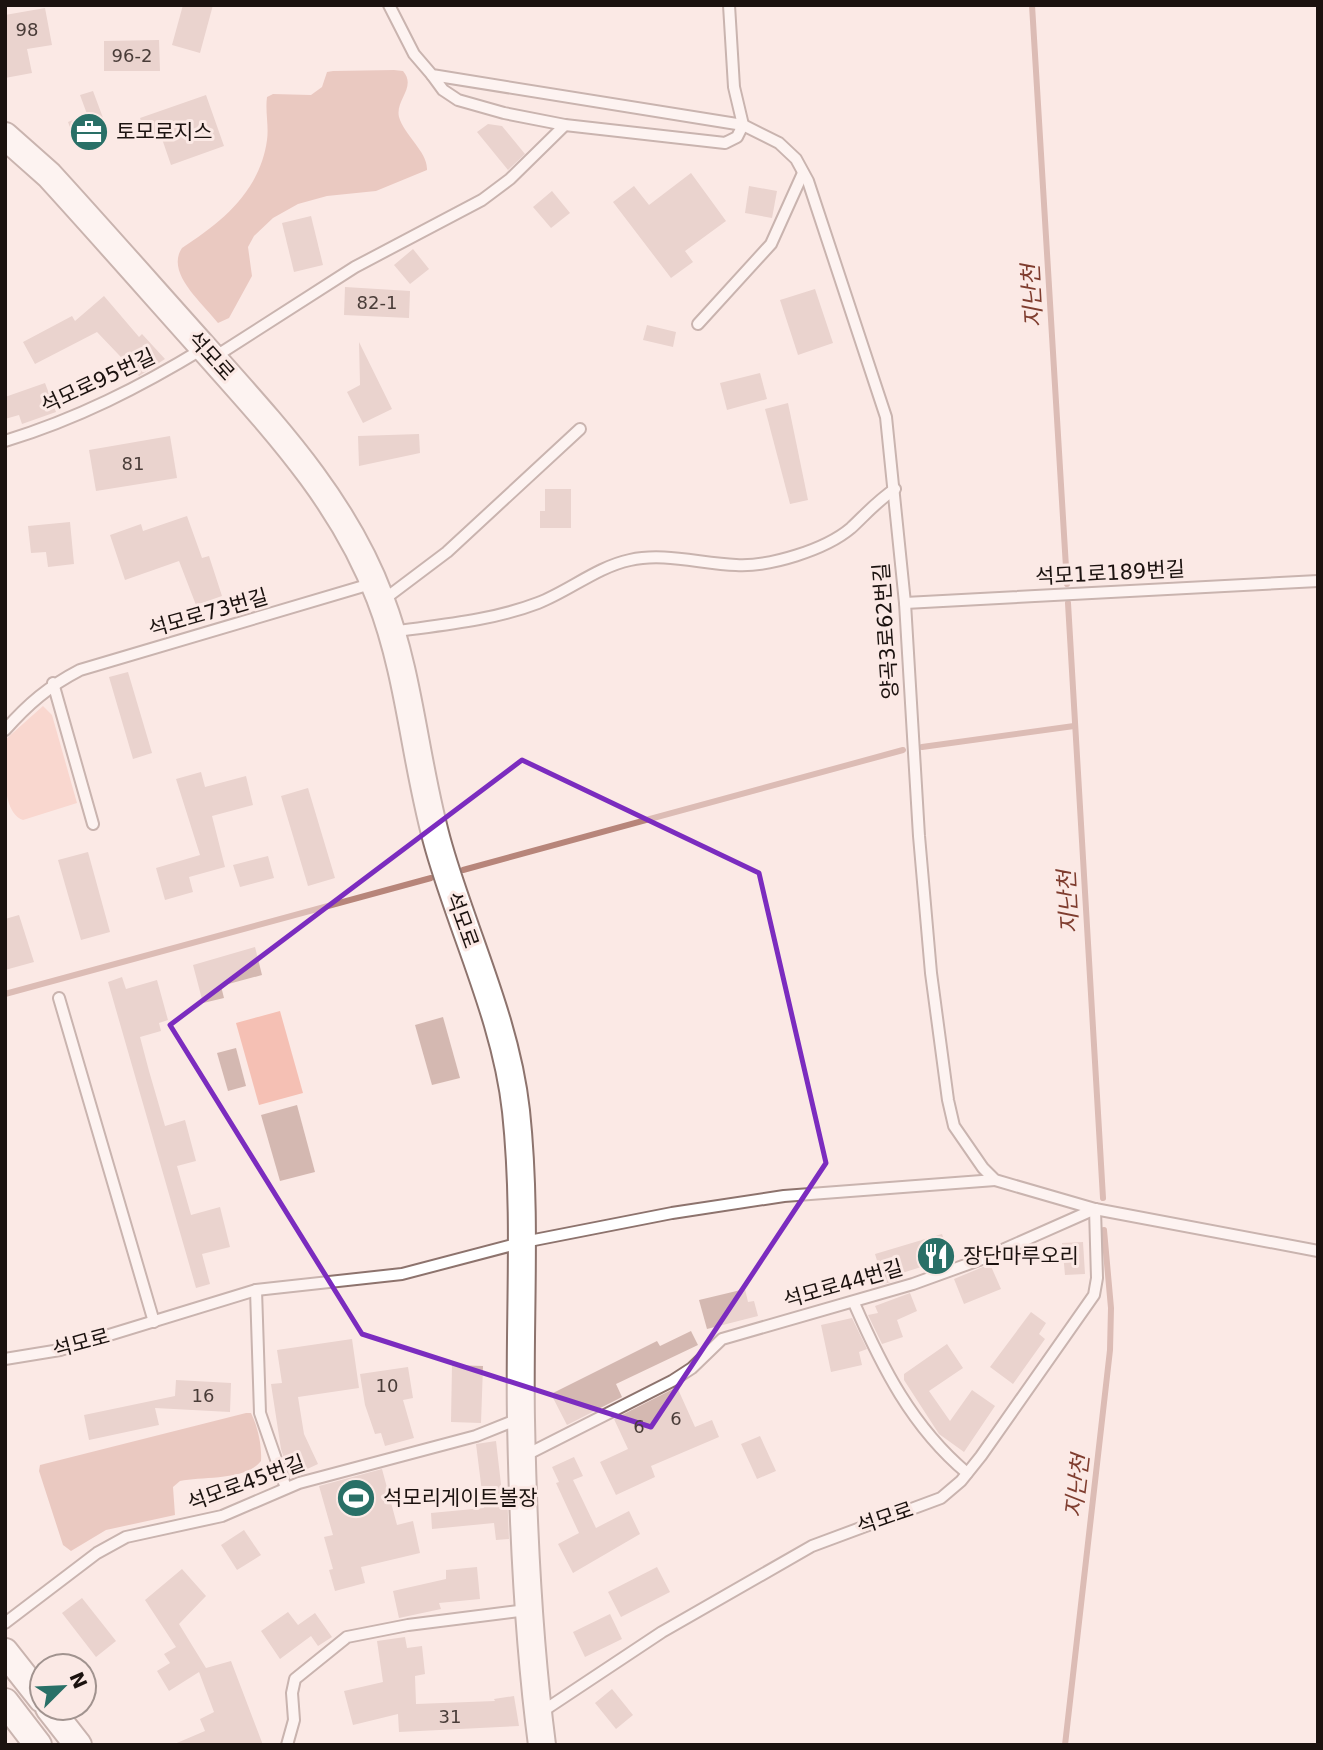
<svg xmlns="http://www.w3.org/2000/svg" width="1323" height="1750" viewBox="0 0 1323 1750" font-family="'DejaVu Sans','Noto Sans KR',sans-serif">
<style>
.green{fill:#f5c0b4}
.forest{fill:#d6a296}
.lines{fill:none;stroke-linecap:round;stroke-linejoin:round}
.stream{stroke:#b7857a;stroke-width:6}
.building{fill:#d4b8b1}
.service-casing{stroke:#8d736d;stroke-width:14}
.tertiary-casing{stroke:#8d736d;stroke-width:30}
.service{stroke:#fff;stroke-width:10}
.tertiary{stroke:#fff;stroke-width:26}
.marked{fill:none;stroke:#7b2cbf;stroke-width:5;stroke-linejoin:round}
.labels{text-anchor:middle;stroke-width:6;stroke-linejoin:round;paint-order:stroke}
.number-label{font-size:18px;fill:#493c38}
.poi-label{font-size:21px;fill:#1b120f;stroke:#fbe9e5;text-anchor:start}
.street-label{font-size:21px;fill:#1b120f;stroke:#fbe9e5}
.water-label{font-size:23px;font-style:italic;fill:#7f3d2f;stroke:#fbe9e5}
</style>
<rect width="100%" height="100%" fill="#fbe9e5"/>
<g class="green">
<path d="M43,706L52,715L77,803L23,820C0,812 5,761 5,740Z"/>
<path d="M280,1011L303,1093L259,1105L236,1023Z"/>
</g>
<g class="forest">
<path d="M394,70L403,71C417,87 395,100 399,117C404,135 428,152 427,170L376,191L327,196L298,204L273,218L254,236L248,247L252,276L229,318L218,323C203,303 165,273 182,248C222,222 260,191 267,140C269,126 265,111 267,97L273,94L311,95L322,87L327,72L333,71Z"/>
<path d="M246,1413H251C258,1427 262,1446 261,1461C245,1481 203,1476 180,1481L173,1487L175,1515L106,1530L71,1551L63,1545L39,1471L40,1465Z"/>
</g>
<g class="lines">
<g class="stream">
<path d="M1032,5L1067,584"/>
<path d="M1068,603L1103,1198"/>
<path d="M922,747L1074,726"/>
<path d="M463,870L903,750"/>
<path d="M5,994L431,878"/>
<path d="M1065,1745L1110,1350L1111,1308L1104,1230"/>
</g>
</g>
<g class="building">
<path d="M183,5H213L200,53L172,45Z"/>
<path d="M45,8L52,45L27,49L32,73L5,78V15Z"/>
<path d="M159,40L160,71H104V41Z"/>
<path d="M93,91L109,134L76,143L68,122L87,114L80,95Z"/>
<path d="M206,95L224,146L171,165L160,133L147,138L140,118Z"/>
<path d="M488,124L502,126L525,154L508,170L477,132Z"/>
<path d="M691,173L726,221L685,251L693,262L671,278L613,202L634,186L649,205Z"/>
<path d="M749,186L777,191L772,218L745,213Z"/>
<path d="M552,191L570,213L551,228L533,207Z"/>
<path d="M311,216L323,265L294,272L282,223Z"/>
<path d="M413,249L429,269L410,284L394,265Z"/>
<path d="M345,287L410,291L409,318L344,315Z"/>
<path d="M815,289L833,343L798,355L780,300Z"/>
<path d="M104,296L139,337L142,334L165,359L139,376L97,332L35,364L23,342L72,316L75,321Z"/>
<path d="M647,325L676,332L673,347L643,340Z"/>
<path d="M359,342L392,409L363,423L347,392L360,385Z"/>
<path d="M760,373L767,399L727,410L720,383Z"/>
<path d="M45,383L56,412L22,424L19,415L5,419V397Z"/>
<path d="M788,403L808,500L790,504L765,409Z"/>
<path d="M419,434L420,453L359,466L358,436Z"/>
<path d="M170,436L177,478L96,491L89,450Z"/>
<path d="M545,489H571V528H540V511H545Z"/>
<path d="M187,516L202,558L209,556L222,596L196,605L179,561L125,580L110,535L141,524L143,531Z"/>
<path d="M70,522L74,564L48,567L46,552L31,553L28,526Z"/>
<path d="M128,672L152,753L133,759L109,677Z"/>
<path d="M201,772L205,787L246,776L253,805L212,816L225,867L189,877L193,892L165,900L156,868L200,855L176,779Z"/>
<path d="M308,788L335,878L308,886L281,796Z"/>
<path d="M88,852L110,932L81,940L58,860Z"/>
<path d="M268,856L274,878L240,887L233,865Z"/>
<path d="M19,915L34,962L5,970V919Z"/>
<path d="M255,947L262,975L221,986L224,998L203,1003L193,965Z"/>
<path d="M122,977L126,989L157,980L168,1020L159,1023L161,1031L140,1037L149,1071L165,1126L185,1120L196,1161L177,1166L191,1215L220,1207L230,1247L202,1254L210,1284L196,1288L108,982Z"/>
<path d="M443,1017L460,1078L432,1085L415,1025Z"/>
<path d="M236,1048L246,1086L228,1091L217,1053Z"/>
<path d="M297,1105L315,1172L280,1181L261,1115Z"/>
<path d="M942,1234L950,1258L902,1273L904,1278L884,1284L875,1254Z"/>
<path d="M1083,1242L1085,1274L1065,1275L1062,1243Z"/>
<path d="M990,1264L1001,1289L964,1304L954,1279Z"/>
<path d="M745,1289L748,1302L754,1301L758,1316L707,1329L699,1300Z"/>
<path d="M910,1293L917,1311L897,1320L903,1337L882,1344L868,1315L878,1313L875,1306Z"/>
<path d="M1031,1312L1046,1323L1039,1334L1045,1339L1013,1384L990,1367Z"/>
<path d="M852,1318L867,1349L859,1352L862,1365L831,1372L821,1325Z"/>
<path d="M691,1331L698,1345L616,1384L622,1397L567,1425L551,1394L657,1341L660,1346Z"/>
<path d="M352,1339L359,1388L298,1397L304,1434L318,1464L290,1477L281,1449L271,1384L282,1383L277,1350Z"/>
<path d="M947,1344L963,1368L929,1391L950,1421L972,1390L995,1406L964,1452L939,1434L904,1380V1374Z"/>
<path d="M452,1365L483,1366L481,1423L451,1422Z"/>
<path d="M408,1367L413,1398L403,1400L414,1438L385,1446L381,1433L375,1434L365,1405L360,1374Z"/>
<path d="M176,1380L231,1383L230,1412L155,1408L159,1425L89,1440L84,1415L175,1396Z"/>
<path d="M677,1387L695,1427L712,1420L719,1437L651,1466L655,1477L616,1495L600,1462L628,1449L614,1419Z"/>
<path d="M760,1436L776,1471L757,1479L741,1444Z"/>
<path d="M496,1441L502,1493H507L509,1539L496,1540L494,1523L432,1529L431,1513L484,1508L476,1444Z"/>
<path d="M574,1457L583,1476L573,1480L596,1528L629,1511L640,1534L573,1573L558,1544L579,1533L556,1483L559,1482L552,1467Z"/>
<path d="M382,1469L397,1525L413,1521L420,1553L361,1567L365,1583L335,1591L329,1570L333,1569L324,1537L333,1535L319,1486Z"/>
<path d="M244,1530L261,1555L237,1570L221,1545Z"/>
<path d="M477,1567L480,1599L439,1603L441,1609L399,1618L393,1591L446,1579V1570Z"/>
<path d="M657,1567L670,1592L621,1617L608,1592Z"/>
<path d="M182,1569L206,1596L179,1624L206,1668L231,1661L263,1745H172L205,1731L200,1719L214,1712L199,1672L169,1691L157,1671L170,1663L164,1654L176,1647L145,1600Z"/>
<path d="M82,1598L116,1641L96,1657L62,1613Z"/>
<path d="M288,1612L298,1625L315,1613L332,1637L318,1646L311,1636L280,1659L261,1631Z"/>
<path d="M610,1614L622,1639L585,1657L573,1632Z"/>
<path d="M405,1637L407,1648L422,1646L425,1674L415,1676L416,1704L495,1701L494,1699L514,1696L519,1726L399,1732L398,1714L353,1725L344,1691L383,1682L377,1641Z"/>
<path d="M612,1689L633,1715L616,1729L595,1703Z"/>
</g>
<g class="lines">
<g class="service-casing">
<g id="service">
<path d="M389,5L414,54L432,75L743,125L779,143L796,159L808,181L886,417L905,603L919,836L931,973L948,1100L954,1126L983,1168L995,1180L1095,1209L1318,1251"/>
<path d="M729,5L734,87L743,125"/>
<path d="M432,75L443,90L458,100L504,113L565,125L725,143L737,137L743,125"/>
<path d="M698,324L771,244L803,173"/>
<path d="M213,358L355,267L482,200L510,179L565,125"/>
<path d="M5,441C77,419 140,387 204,348"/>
<path d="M382,601L447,552L580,429"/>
<path d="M905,603L1318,581"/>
<path d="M391,632C440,625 491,621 538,603C569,591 597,567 630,560C664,552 702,564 736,565C769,567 825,550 851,528C866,514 877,501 895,489"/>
<path d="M53,683L93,824"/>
<path d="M5,730C28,704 49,686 80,670L374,583"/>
<path d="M59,998L154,1322"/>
<path d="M256,1290L260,1413L286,1488"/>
<path d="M854,1303C882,1367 912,1427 967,1473"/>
<path d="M5,1359L60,1350L256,1290L402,1274L524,1242L672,1213L784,1196L995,1180"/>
<path d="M524,1456L672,1381L692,1368L722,1339L913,1284L982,1259L1095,1209"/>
<path d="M5,1623L97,1553L126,1537L222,1516L299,1483L476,1436L521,1418"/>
<path d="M540,1713L662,1632L812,1546L941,1498L961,1481L981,1456L1094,1295L1097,1278L1095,1209"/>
<path d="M287,1745L294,1720L292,1693L295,1679L347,1637L408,1625L527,1610"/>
</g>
</g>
<g class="tertiary-casing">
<g id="tertiary">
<path d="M5,136L49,175C101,232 152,290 203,347C272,425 343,499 380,598C411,678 415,766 439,848C464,935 506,1020 516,1111C527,1214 519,1316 521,1420C523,1528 528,1638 542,1745"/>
<path d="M5,1652L42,1699"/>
<path d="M5,1702L38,1745"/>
<path d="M49,1708L78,1745"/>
</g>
</g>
<use href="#service" class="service"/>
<use href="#tertiary" class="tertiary"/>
</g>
<path d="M0 0H1323V1750H0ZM522,760L759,873L826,1163L651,1427L362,1334L170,1025Z" fill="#fbe9e5" fill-opacity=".55" fill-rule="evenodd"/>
<path class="marked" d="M522,760L759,873L826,1163L651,1427L362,1334L170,1025Z"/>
<defs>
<g id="office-disc" transform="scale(2.0125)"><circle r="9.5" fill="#297067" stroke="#fbe9e5"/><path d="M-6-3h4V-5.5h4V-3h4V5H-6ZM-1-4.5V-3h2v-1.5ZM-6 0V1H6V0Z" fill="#fff"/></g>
<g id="restaurant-disc" transform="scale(2.0125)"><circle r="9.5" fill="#297067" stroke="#fbe9e5"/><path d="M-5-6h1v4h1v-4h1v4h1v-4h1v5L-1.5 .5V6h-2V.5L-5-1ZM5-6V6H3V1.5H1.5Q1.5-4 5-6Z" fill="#fff"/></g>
<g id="stadium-disc" transform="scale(2.0125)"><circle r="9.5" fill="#297067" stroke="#fbe9e5"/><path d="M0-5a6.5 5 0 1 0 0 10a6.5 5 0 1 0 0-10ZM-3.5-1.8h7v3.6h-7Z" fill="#fff"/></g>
</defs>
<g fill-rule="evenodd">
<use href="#office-disc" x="89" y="132"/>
<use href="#restaurant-disc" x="936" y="1256"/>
<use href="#stadium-disc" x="356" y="1498"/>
</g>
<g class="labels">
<g class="number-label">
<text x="27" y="36">98</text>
<text x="132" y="62">96-2</text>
<text x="377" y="309">82-1</text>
<text x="133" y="470">81</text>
<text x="387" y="1392">10</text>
<text x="203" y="1402">16</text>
<text x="676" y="1425">6</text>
<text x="639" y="1433">6</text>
<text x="450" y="1723">31</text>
</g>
<g class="poi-label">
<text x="116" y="139">토모로지스</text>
<text x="963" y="1263">장단마루오리</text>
<text x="383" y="1505">석모리게이트볼장</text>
</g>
<g class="street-label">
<text transform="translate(211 356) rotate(48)" y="7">석모로</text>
<text transform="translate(98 381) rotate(-25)" y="7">석모로95번길</text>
<text transform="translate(1110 573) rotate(-3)" y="7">석모1로189번길</text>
<text transform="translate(208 613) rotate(-16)" y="7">석모로73번길</text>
<text transform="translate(886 631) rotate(-94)" y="7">양곡3로62번길</text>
<text transform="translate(462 920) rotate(70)" y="7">석모로</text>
<text transform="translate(843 1284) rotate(-16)" y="7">석모로44번길</text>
<text transform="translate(81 1343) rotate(-15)" y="7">석모로</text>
<text transform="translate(246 1483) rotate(-20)" y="7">석모로45번길</text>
<text transform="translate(885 1518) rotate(-19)" y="7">석모로</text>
</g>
<g class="water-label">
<text transform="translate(1032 296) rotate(-93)" y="8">지난천</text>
<text transform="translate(1068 902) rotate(-93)" y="8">지난천</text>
<text transform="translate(1077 1486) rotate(-83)" y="8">지난천</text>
</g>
</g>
<rect width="1323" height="1750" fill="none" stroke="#1b120f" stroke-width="14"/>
<g transform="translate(63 1687) rotate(66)"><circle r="33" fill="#fbe9e5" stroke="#a1938f" stroke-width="2"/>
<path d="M0-5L12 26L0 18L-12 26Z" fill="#297067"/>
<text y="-10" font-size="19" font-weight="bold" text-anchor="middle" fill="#1b120f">N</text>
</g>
</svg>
